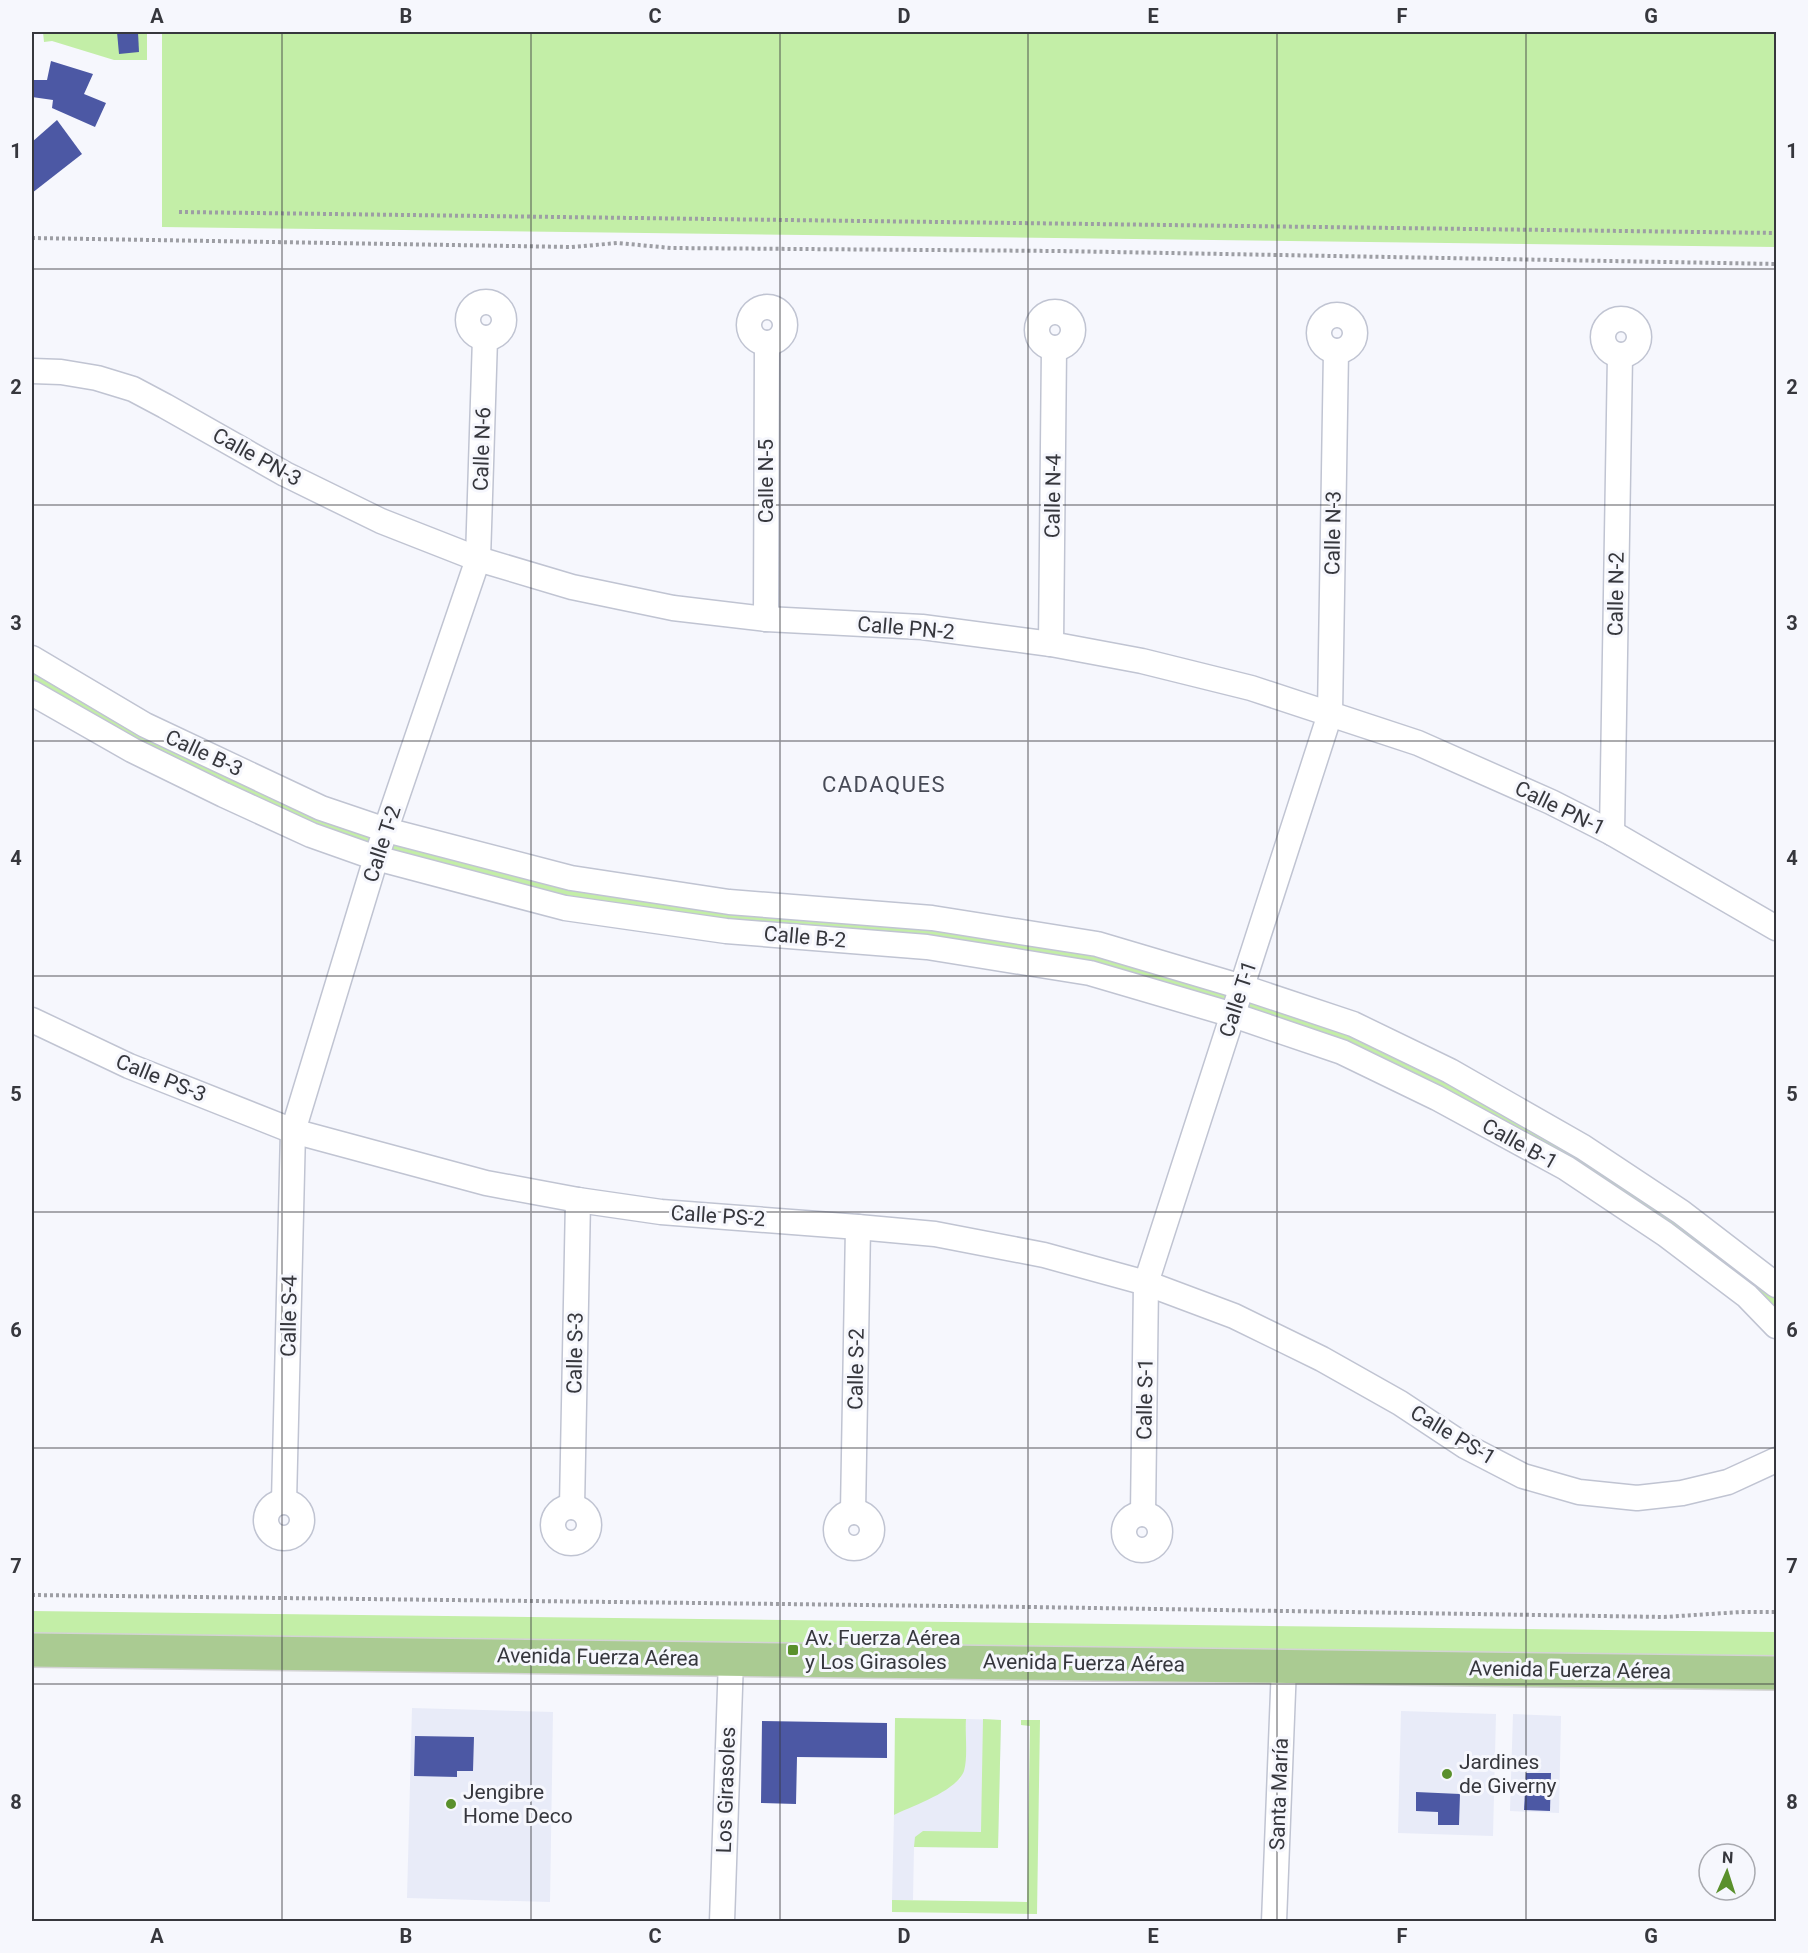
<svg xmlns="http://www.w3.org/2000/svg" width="1808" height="1953" viewBox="0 0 1808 1953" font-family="Roboto,sans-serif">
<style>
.built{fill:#e8ebf8}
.green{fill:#c3eea7}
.building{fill:#4c58a4}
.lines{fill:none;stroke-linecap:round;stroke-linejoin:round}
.minor-casing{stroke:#c0c4d2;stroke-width:27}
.primary-casing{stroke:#d3d3d4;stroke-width:36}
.path{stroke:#9d9ea4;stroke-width:4;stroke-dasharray:3 3;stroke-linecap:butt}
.minor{stroke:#fff;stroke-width:24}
.primary{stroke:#aacb92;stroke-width:33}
.grid{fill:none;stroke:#36373d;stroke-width:1.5;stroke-opacity:0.55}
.poi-dot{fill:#5a902c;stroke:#f6f7fd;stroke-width:2}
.labels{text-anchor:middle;stroke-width:6;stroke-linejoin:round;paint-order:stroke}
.street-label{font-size:21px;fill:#36373d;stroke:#f6f7fd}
.poi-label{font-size:21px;fill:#36373d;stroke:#f6f7fd;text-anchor:start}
.neighbourhood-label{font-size:22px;letter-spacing:1.5px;fill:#474a56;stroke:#f6f7fd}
.neatline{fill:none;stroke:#36373d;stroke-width:2}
.grid-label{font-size:20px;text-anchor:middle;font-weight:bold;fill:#36373d}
</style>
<rect width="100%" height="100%" fill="#f6f7fd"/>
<g class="built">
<path d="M412,1708L553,1712L550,1902L407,1898Z"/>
<path d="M1401,1711L1496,1714L1493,1836L1398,1833Z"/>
<path d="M1513,1714L1561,1716L1559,1813L1510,1811Z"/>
<path d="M966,1719L1001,1720L998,1848L914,1847L913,1900H892L894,1815L945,1790L960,1779L964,1770Z"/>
</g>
<g class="green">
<path d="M43,32H147V60H114L52,41L44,42Z"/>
<path d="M162,32H1776V247L162,227Z"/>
<path d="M32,658L238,769L571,878L1097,944L1450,1071L1776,1285V1326L1747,1296L1437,1098L1090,973L726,931L376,858L32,693Z"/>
<path d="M32,1611L1776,1632V1666L32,1644Z"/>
<path d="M895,1718L966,1719C965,1734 968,1757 964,1771C957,1791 912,1806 894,1815Z"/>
<path d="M983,1719L1001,1720L998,1848L914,1847L915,1837L923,1831L981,1832Z"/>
<path d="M1021,1720H1040L1037,1914L892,1912V1900L1027,1902L1030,1726L1021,1725Z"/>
</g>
<g class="building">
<path d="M117,32H138L139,52L119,54Z"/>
<path d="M51,61L93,74L84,94L106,103L95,127L52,108L53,100L32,97V80H47Z"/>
<path d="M57,120L82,154L32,193V142Z"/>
<path d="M762,1721L887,1723V1758L797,1757L796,1804L761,1803Z"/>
<path d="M415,1736L474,1737L473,1771H457V1777L414,1776Z"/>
<path d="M1526,1773H1551L1550,1811L1524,1810Z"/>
<path d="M1416,1792L1460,1794L1459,1825H1438V1812L1416,1811Z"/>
</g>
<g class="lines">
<g class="minor-casing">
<g id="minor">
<circle cx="486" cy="320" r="18"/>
<circle cx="767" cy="325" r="18"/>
<circle cx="1055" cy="330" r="18"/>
<circle cx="1337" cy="333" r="18"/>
<circle cx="1621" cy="337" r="18"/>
<path d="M32,371L61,372L97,378L133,389L165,406L285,474L381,521L478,559L572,587L673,608L766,619L922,627L1051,644L1142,661L1251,688L1418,743L1551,802L1612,833L1776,928"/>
<path d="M766,619L767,343"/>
<path d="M1051,644L1054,348"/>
<path d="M32,658L145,725L321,808L386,830L571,878L729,902L932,918L1097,944L1242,987L1353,1024L1450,1071L1583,1147L1681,1212L1776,1285"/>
<path d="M32,693L132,750L224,795L311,835L376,858L565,908L726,931L927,947L1090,973L1233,1015L1342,1052L1437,1098L1566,1168L1665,1234L1747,1296L1776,1326"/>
<path d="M1612,833L1620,355"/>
<path d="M32,1020L129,1066L293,1131L486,1183L578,1200L661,1212L858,1227L935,1234L1044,1255L1146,1283L1234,1316L1322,1359L1400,1403L1465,1446L1523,1476L1579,1492L1637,1498L1682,1493L1728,1482L1776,1460"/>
<path d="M284,1502L293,1131L376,858L478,559L485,338"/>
<circle cx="284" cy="1520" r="18"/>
<path d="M572,1507L578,1200"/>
<circle cx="571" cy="1525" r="18"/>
<path d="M853,1512L858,1227"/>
<circle cx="854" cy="1530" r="18"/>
<path d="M1143,1514L1146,1283L1330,714L1336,351"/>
<circle cx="1142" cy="1532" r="18"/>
<path d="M722,1922L731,1659"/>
<path d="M1274,1922L1284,1666"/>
</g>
</g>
<g class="primary-casing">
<path id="primary" d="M32,1650L1776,1673"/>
</g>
<g class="path">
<path d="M179,212L1776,233"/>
<path d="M32,238L571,247L618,243L671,248L1058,251L1776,264"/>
<path d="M32,1595L1031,1607L1664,1617L1741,1612H1776"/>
</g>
<use href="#minor" class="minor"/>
<use href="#primary" class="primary"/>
</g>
<path class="grid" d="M282,32V1922M531,32V1922M780,32V1922M1028,32V1922M1277,32V1922M1526,32V1922M32,269H1776M32,505H1776M32,741H1776M32,976H1776M32,1212H1776M32,1448H1776M32,1684H1776"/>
<g class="poi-dot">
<rect x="787" y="1644" width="12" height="12" rx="3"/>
<circle cx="1447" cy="1774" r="6"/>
<circle cx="451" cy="1804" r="6"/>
</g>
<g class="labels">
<g class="street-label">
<text transform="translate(482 449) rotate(-88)" y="7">Calle N-6</text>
<text transform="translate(257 457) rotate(29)" y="7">Calle PN-3</text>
<text transform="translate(766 481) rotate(-90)" y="7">Calle N-5</text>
<text transform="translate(1053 496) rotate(-89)" y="7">Calle N-4</text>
<text transform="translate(1333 533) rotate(-89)" y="7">Calle N-3</text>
<text transform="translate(1616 594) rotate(-89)" y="7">Calle N-2</text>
<text transform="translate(906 628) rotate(5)" y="7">Calle PN-2</text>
<text transform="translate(204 753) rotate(25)" y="7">Calle B-3</text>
<text transform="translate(1560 808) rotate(26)" y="7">Calle PN-1</text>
<text transform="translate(382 844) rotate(-72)" y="7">Calle T-2</text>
<text transform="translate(805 937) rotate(5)" y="7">Calle B-2</text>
<text transform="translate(1238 999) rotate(-72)" y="7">Calle T-1</text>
<text transform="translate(161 1078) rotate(22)" y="7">Calle PS-3</text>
<text transform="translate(1520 1144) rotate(29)" y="7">Calle B-1</text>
<text transform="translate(718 1216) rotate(4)" y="7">Calle PS-2</text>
<text transform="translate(289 1316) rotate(-89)" y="7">Calle S-4</text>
<text transform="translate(575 1353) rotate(-89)" y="7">Calle S-3</text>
<text transform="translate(856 1369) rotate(-89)" y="7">Calle S-2</text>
<text transform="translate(1145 1399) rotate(-89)" y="7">Calle S-1</text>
<text transform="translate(1453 1435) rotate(31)" y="7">Calle PS-1</text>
<text transform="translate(598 1657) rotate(1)" y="7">Avenida Fuerza Aérea</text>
<text transform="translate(1084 1663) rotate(1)" y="7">Avenida Fuerza Aérea</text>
<text transform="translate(1570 1670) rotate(1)" y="7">Avenida Fuerza Aérea</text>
<text transform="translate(726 1790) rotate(-88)" y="7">Los Girasoles</text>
<text transform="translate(1279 1794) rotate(-88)" y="7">Santa María</text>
</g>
<g class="poi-label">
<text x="805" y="1645">Av. Fuerza Aérea<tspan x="805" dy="24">y Los Girasoles</tspan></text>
<text x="1459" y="1769">Jardines<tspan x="1459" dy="24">de Giverny</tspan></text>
<text x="463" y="1799">Jengibre<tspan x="463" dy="24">Home Deco</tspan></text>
</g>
<g class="neighbourhood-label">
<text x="884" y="792">CADAQUES</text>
</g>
</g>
<rect width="1808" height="1953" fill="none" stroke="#f6f7fd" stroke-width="66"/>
<g transform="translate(1727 1872) rotate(3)"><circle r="28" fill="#f6f7fd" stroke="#a9aab0" stroke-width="1.5"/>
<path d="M0-4.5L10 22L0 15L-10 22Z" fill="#5a902c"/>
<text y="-9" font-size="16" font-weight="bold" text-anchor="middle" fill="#36373d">N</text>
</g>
<rect x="33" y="33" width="1742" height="1887" class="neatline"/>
<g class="grid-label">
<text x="157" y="23">A</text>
<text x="406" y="23">B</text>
<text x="655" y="23">C</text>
<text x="904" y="23">D</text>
<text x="1153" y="23">E</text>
<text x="1402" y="23">F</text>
<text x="1651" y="23">G</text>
<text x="16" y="158">1</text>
<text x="1792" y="158">1</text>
<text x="16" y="394">2</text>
<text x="1792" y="394">2</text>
<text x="16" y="630">3</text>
<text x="1792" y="630">3</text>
<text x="16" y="865">4</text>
<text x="1792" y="865">4</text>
<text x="16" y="1101">5</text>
<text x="1792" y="1101">5</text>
<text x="16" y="1337">6</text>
<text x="1792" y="1337">6</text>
<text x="16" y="1573">7</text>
<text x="1792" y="1573">7</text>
<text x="16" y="1809">8</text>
<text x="1792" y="1809">8</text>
<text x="157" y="1943">A</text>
<text x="406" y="1943">B</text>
<text x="655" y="1943">C</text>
<text x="904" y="1943">D</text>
<text x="1153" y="1943">E</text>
<text x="1402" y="1943">F</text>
<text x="1651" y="1943">G</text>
</g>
</svg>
